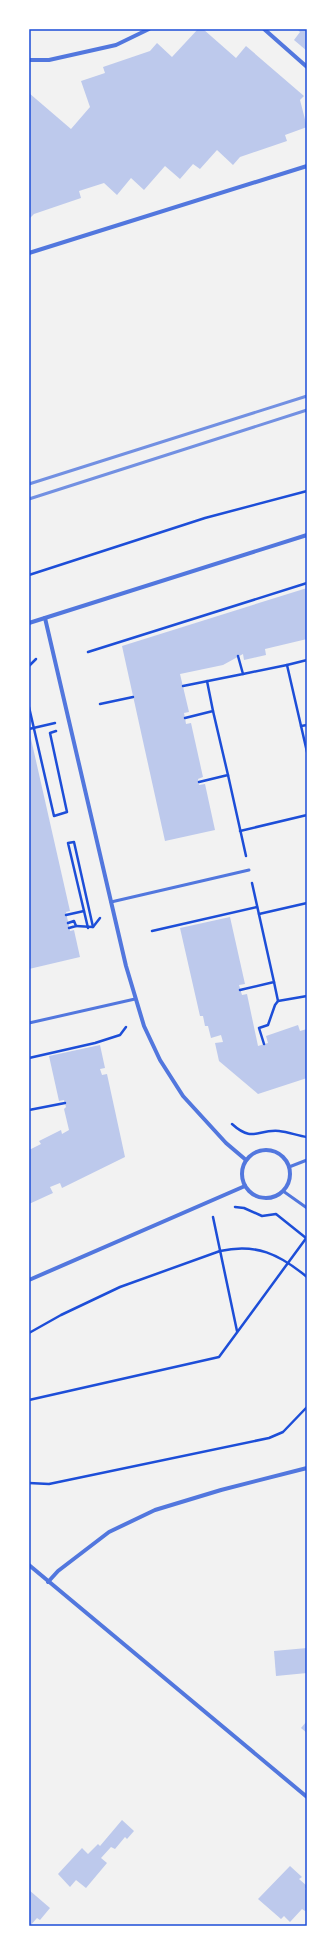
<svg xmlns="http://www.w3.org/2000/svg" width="336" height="1955" viewBox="0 0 336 1955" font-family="'Golos Text',sans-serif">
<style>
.building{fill:#bdc9ec}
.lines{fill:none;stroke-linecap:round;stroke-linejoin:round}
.path{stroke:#1d4ed8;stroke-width:2.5}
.service{stroke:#5277de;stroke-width:3}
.minor{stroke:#5277de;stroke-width:4}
.rail{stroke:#7290e2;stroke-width:3}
.neatline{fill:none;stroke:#1d4ed8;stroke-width:1.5}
</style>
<rect width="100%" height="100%" fill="#f2f2f2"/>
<g class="building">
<path d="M198,29H203L236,58L246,46L304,96L300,100L307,127L285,135L287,141L240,157L233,165L217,150L200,169L193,164L180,179L165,166L144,190L131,178L117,195L104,183L79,191L81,198L34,214L29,219V93L71,129L90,107L81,81L105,73L103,67L150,51L157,43L172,57Z"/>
<path d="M297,29H307V51L294,40L300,32Z"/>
<path d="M307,588V639L265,649L266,655L244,660L243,654L223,665L180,674L189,712L184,713L185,718L186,724L191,723L203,777L198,779L199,785L205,784L215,830L165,841L122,646Z"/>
<path d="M29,730L70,911L66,912L70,931L74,930L80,957L29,969Z"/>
<path d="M230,917L245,984L239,985L242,995L247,994L258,1046L268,1043L266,1036L298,1025L300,1031L307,1029V1078L258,1094L219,1061L215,1043L223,1042L221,1035L211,1038L208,1026H205L203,1016H200L180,928Z"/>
<path d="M100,1045L105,1068L100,1069L102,1075L107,1074L125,1157L62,1188L60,1183L50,1187L53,1193L29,1204V1150L41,1144L39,1141L61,1130L62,1134L69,1130L64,1109L66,1107L64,1100L59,1101L49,1056Z"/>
<path d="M307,1648V1673L276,1676L274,1651Z"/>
<path d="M307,1721V1733L301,1728Z"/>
<path d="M122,1820L134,1831L127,1839L125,1837L115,1849L111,1847L101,1858L107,1863L86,1888L76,1880L70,1887L58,1874L82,1848L88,1854L98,1844L100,1846Z"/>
<path d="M290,1866L302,1877L299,1879L307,1886L305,1889L307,1891V1909L305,1911L302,1909L290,1922L284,1916L281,1919L258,1899Z"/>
<path d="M29,1890L50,1908L40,1920L37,1918L30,1926Z"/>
</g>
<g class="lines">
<g class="path">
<path d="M29,575L205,518L307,491"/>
<path d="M88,652L307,583"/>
<path d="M287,665L307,660"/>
<path d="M29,666L36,659"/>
<path d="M243,674L287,665L307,752"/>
<path d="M183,686L243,674L238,656"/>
<path d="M100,704L133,697"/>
<path d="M29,707L54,816L67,812L50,733L56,731"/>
<path d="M185,718L213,711L207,681"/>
<path d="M301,726L307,725"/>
<path d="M29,729L55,723"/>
<path d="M228,775L246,856"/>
<path d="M199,782L228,775L213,711"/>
<path d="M240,831L307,815"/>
<path d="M259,914L307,903"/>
<path d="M66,915L84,911"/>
<path d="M68,923L74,921L76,926L69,928"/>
<path d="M76,926L93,927L100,918"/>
<path d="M88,928L68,843L74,842L93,927"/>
<path d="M152,931L257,907"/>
<path d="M240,990L274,982L252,883"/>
<path d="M278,1001L307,996"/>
<path d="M264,1044L259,1028L268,1025L275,1005L278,1001L274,982"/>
<path d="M29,1058L95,1043L120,1035L126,1027"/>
<path d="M29,1110L65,1103"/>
<path d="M232,1124C253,1143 257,1129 279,1131C289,1132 298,1136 307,1137"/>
<path d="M235,1207L244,1208L262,1216L276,1214L306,1238"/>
<path d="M213,1217L237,1331"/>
<path d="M29,1333L61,1315L120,1287L220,1251C256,1243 279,1254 307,1277"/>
<path d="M29,1400L219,1357L307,1237"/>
<path d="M29,1483L49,1484L269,1438L283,1432L307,1407"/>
</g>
<g class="service">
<path d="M111,902L249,870"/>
<path d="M29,1023L135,999"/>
<path d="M289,1167L307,1160"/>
<path d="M283,1191L307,1208"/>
</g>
<g class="minor">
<path d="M264,29L307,67"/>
<path d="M29,60H49L116,45L149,29"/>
<path d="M29,253L307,166"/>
<path d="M45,618L126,966L144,1026L160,1060L183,1096L226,1143L246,1160"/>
<path d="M29,623L307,535"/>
<circle cx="266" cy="1174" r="24"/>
<path d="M29,1280L245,1186"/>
<path d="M29,1565L307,1797"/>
<path d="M48,1582L58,1571L109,1532L155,1510L221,1490L307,1468"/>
</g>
<g class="rail">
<path d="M29,484L307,396"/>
<path d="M29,499L307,410"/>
</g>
</g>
<rect width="336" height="1955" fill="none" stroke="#ffffff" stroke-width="60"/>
<rect x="30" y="30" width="276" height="1895" class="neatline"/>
</svg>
